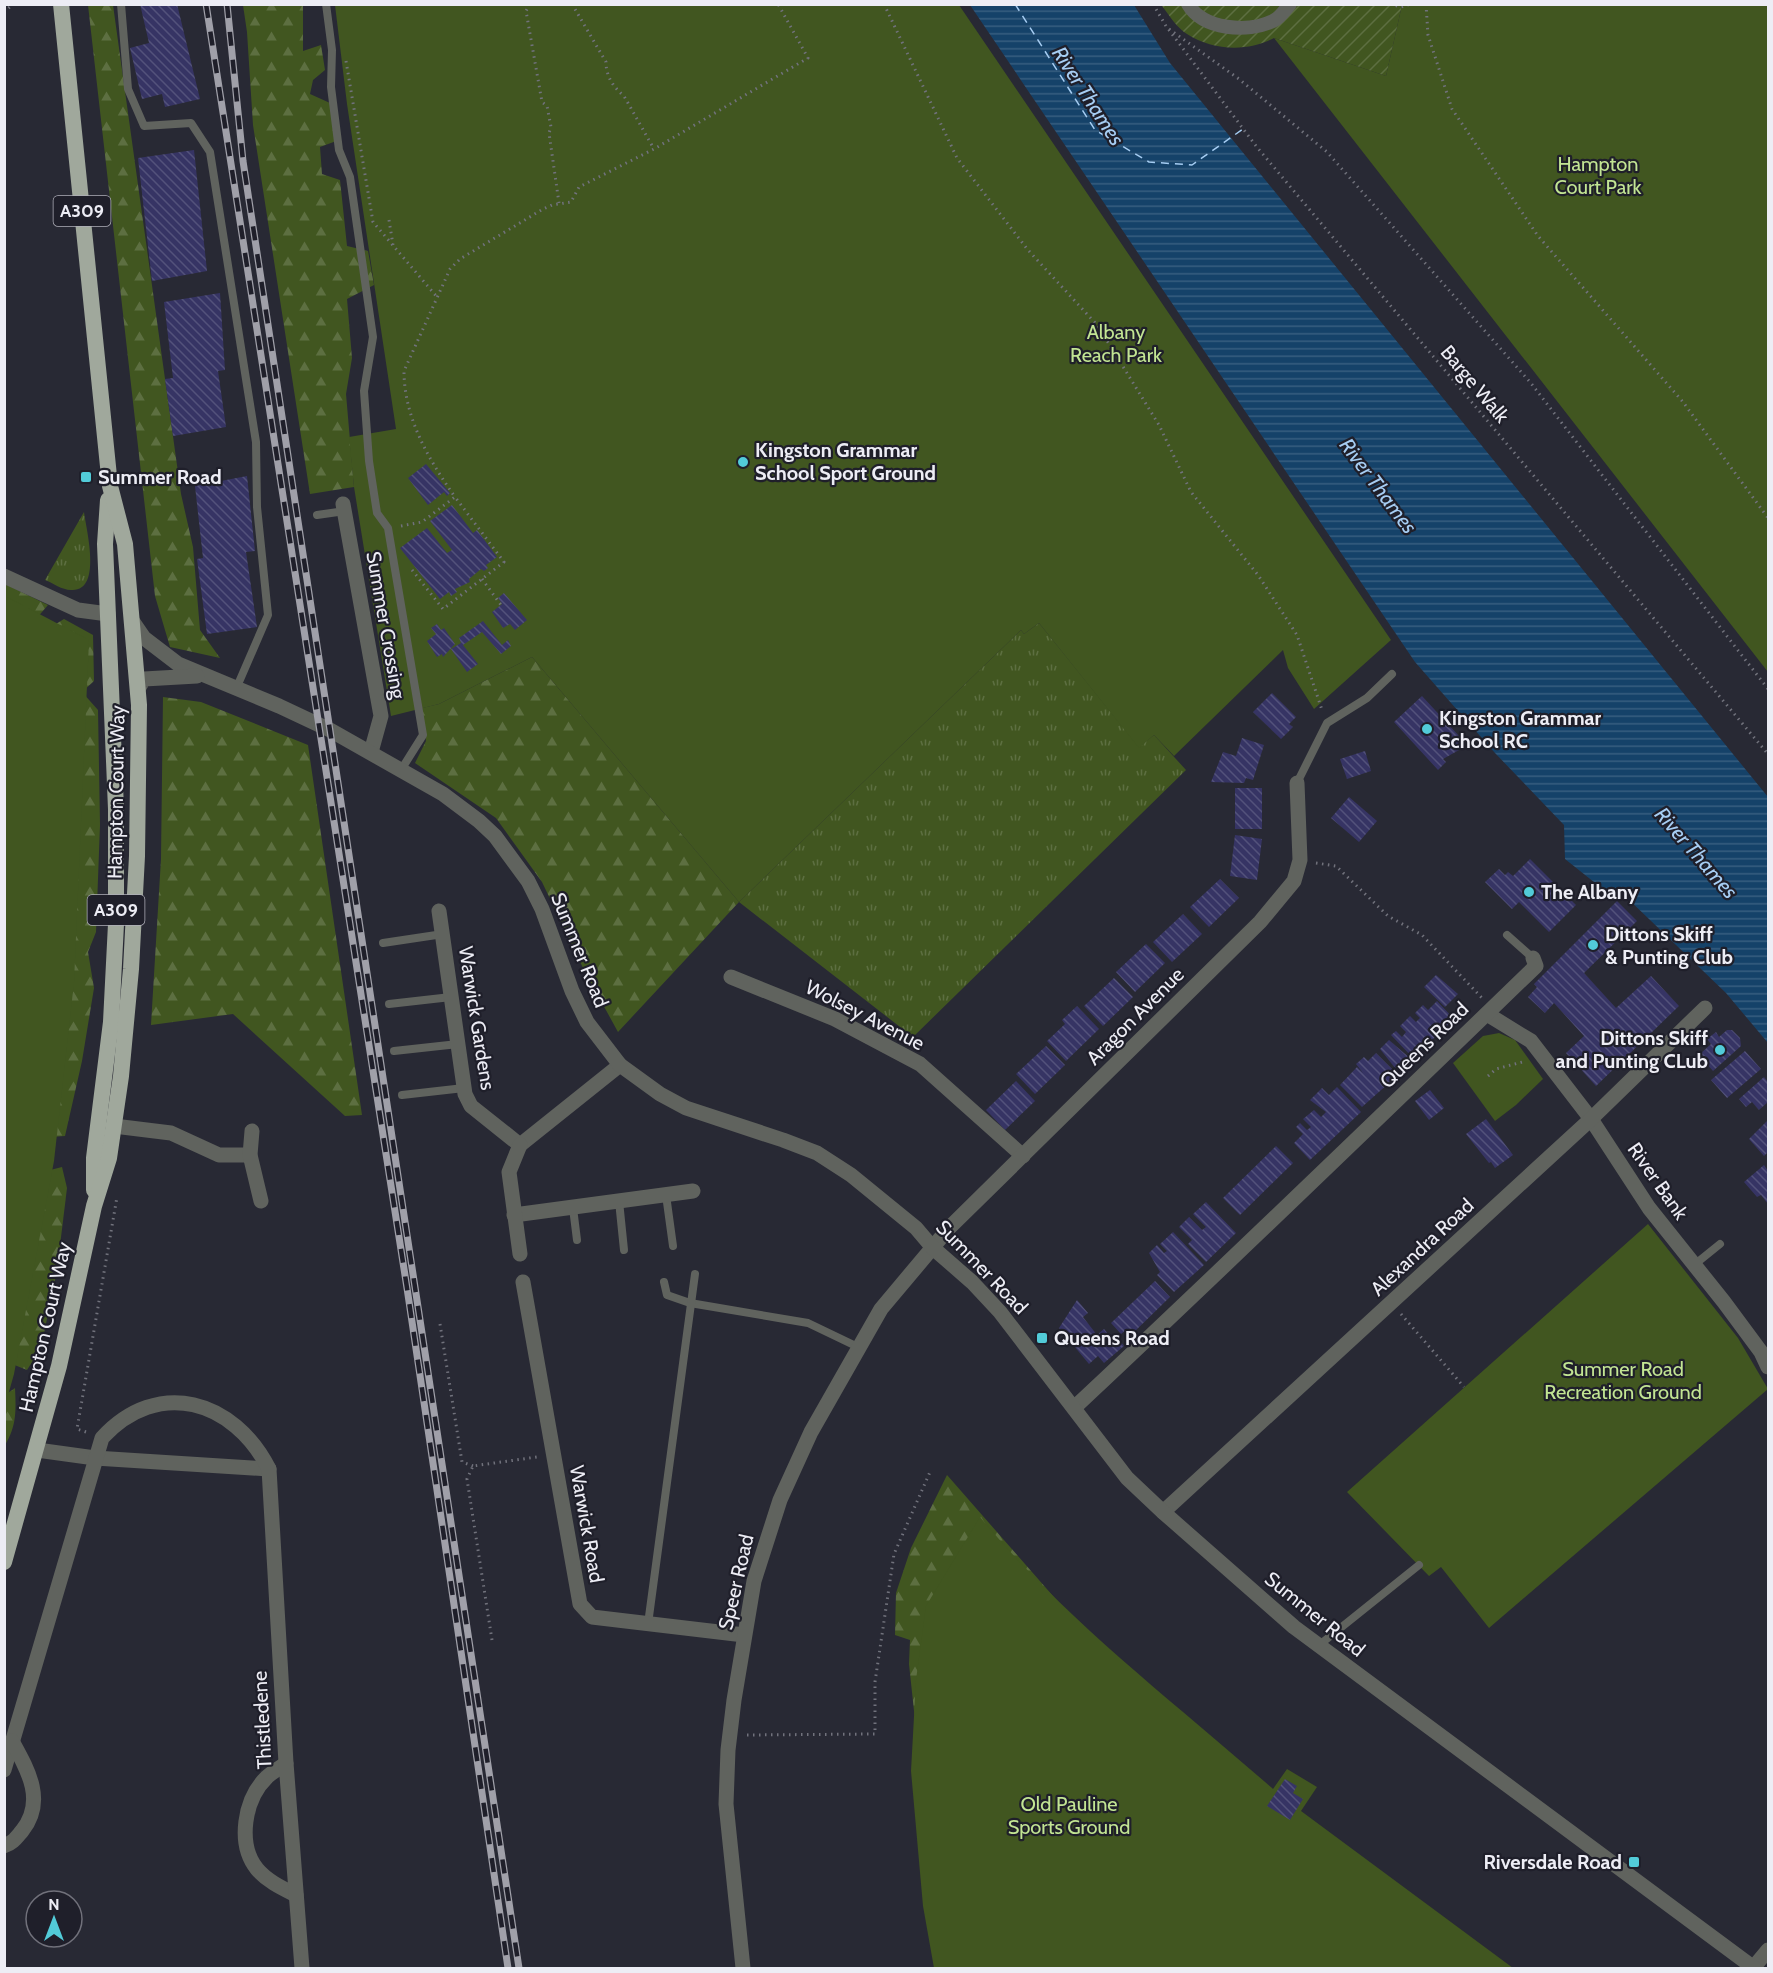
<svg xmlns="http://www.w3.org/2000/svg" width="1773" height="1973" viewBox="0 0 1773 1973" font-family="Cabin,sans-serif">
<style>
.grass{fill:url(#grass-tufts)}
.forest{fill:url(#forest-firs)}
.park{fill:#415620}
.garden{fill:url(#garden-furrows)}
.water{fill:url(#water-rules)}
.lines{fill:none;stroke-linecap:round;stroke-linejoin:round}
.ferry{stroke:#a6cdf3;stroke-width:1.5;stroke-dasharray:8 6;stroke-linecap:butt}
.building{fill:url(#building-back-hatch)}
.path{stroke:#71727c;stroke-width:3;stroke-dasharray:1.5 4.5;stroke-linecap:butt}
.service{stroke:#60635e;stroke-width:8}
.pedestrian{stroke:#60635e;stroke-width:14}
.minor{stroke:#60635e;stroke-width:15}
.tertiary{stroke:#60635e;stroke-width:15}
.trunk{stroke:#a0a89c;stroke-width:16}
.rail-casing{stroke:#a0a0a9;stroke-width:7}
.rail{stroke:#1f1f2a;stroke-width:4.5;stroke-dasharray:14;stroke-linecap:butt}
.poi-dot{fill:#52cbd8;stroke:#1f1f2a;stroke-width:2}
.labels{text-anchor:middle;stroke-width:4.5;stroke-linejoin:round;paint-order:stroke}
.shield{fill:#1f1f2a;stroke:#afafb8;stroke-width:1.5}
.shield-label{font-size:18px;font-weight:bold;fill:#ededf5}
.park-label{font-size:20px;fill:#c2e593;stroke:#1f1f2a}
.street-label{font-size:20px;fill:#ededf5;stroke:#1f1f2a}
.poi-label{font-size:20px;font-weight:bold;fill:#ededf5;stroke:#1f1f2a;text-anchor:start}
.water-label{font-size:21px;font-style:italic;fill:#a6cdf3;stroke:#1f1f2a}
</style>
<defs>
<pattern id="grass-tufts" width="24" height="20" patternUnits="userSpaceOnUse" patternTransform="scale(1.5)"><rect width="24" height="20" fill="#415620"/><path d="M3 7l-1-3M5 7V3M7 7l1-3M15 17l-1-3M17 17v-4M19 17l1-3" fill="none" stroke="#5d6f41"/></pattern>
<pattern id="forest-firs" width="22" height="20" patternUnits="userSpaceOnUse" patternTransform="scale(1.5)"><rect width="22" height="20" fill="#415620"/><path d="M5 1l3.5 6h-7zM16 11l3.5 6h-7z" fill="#5d6f41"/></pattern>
<pattern id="garden-furrows" width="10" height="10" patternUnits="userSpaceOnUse" patternTransform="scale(1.5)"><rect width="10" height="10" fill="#415620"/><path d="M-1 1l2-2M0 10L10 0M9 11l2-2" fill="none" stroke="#5d6f41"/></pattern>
<pattern id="water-rules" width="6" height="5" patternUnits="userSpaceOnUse" patternTransform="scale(1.5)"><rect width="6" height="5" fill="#154269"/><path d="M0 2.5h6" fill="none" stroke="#375e7f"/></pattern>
<pattern id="building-back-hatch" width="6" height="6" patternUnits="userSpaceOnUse" patternTransform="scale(1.5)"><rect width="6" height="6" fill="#363464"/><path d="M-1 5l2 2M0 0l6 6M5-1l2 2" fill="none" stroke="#53527b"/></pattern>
</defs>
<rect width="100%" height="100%" fill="#282934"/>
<g class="grass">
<path d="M84,512C86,529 103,592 71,590C62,590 53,583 45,580Z"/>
<path d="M1039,623L1139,747L1154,735L1186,770L913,1037L739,902L1021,630L1024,634Z"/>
</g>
<g class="forest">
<path d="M88,5H113L181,494L193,547L200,630L220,658L170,647L155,596Z"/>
<path d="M243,5H303V51L321,45L325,70L313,80L310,94L330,103L339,140L320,147L322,174L340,180L347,246L368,251L374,285L347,299L352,358L346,394L354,487L310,494L253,125L247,32Z"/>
<path d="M5,584L48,605L36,619L5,633Z"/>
<path d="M64,619L93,635L94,681L82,692L98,710L100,825L96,932L88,952L94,988L82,1061L65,1136L51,1137L43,632Z"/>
<path d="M532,657L739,902L618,1032L584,970L542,882L496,818L415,763L426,741L422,708L439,704Z"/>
<path d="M163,697L201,702L308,745L362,1115L345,1116L233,1014L151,1025L161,859Z"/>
<path d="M62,1167L67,1188L57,1270L41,1348L27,1370L12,1364L31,1175Z"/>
<path d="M15,1388C16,1409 17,1426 5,1445V1395Z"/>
<path d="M947,1475L1088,1636L917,1739L909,1664L910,1640L895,1635L896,1593L911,1548Z"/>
</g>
<g class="park">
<path d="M335,5H959L1391,640L1314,709L1288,668L1283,650L1174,756L1154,735L1139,748L1039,623L1024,634L1021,630L739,902L532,657L439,704L391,716L354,487L349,437L396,429L347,104Z"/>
<path d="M1402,5H1768V672L1274,38L1386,76Z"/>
<path d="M5,596L89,640L74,982L54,1161L14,1374L5,1406Z"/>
<path d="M1499,1033L1515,1040L1543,1079L1516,1105L1495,1121L1453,1063L1483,1036Z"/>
<path d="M1648,1224L1738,1338L1768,1389L1489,1628L1441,1567L1429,1576L1347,1492Z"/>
<path d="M980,1517C1065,1620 1173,1701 1273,1789L1287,1769L1317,1787L1301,1811L1513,1968H934L923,1906L911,1771L916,1680L926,1606Z"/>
</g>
<path class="garden" d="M1162,6V5H1402L1386,76L1274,38C1248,52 1213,51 1187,34C1177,28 1169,15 1162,6Z"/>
<path class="water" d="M970,5H1134L1170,63L1768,797V1043L1726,993L1624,895L1614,898L1565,859L1564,825L1495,753L1415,662Z"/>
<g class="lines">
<path class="ferry" d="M1015,4L1095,130L1149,162L1192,165L1243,129"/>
</g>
<g class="building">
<path d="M140,4H177L200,99L165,107L162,94L142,99L130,48L149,43Z"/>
<path d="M194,150L207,271L152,281L138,158Z"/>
<path d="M220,293L225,370L218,371L226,427L173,436L165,379L173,378L164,302Z"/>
<path d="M426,464L450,493L447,496L444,492L428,505L408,478Z"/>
<path d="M247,476L255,551L246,552L257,627L207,634L197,559L203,558L195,486Z"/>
<path d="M452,505L473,533L477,530L497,557L486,565L488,568L484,571L481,569L469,579L470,582L455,589L457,592L451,596L449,592L440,599L400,548L427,528L447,553L452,550L430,521Z"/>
<path d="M504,593L527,620L515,630L510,624L503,628L492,612L502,604L498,598Z"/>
<path d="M483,621L502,645L508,640L511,646L501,654L482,632L463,645L478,664L467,672L451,649L461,643L459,638Z"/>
<path d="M437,624L441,630L444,628L455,644L443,657L442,654L437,657L427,641L436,634L431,628Z"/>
<path d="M1272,693L1296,717L1289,724L1293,727L1281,739L1253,712Z"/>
<path d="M1422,696L1459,736L1457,737L1461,742L1456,747L1459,750L1443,759L1446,762L1438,770L1394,722Z"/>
<path d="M1242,738L1264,745L1253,780L1246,778L1244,783L1211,782L1223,752L1236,756Z"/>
<path d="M1365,751L1371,771L1347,779L1340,759Z"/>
<rect x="1235" y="788" width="27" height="41"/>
<path d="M1349,797L1377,821L1359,842L1331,818Z"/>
<path d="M1235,835L1262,839L1257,880L1230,876Z"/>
<path d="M1530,859L1576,905L1549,932L1519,902L1512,909L1485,882L1499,869L1505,875L1508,872L1513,876Z"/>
<path d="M1220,879L1239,898L1209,927L1190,907Z"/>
<path d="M1617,901L1637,921L1584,973L1616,1008L1651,976L1679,1006L1596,1086L1566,1053L1584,1036L1554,1003L1545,1013L1528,997L1537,987L1534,984Z"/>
<path d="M1183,914L1202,934L1172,962L1153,942Z"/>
<path d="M1146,944L1165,963L1135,992L1116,972Z"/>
<path d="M1436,975L1458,994L1445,1007L1424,987Z"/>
<path d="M1114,978L1133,997L1103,1026L1084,1006Z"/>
<path d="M1437,1001L1454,1019L1413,1058L1391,1035L1396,1031L1402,1037L1406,1032L1400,1026L1410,1016L1416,1022L1420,1018L1415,1013L1423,1005L1428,1010Z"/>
<path d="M1077,1006L1099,1029L1066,1061L1047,1041L1065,1024L1062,1020Z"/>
<path d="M1727,1030H1732L1740,1038L1741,1046L1713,1071L1699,1055L1711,1044L1707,1039L1716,1032L1719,1037Z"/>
<path d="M1389,1040L1412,1060L1399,1073L1380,1049Z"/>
<path d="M1046,1046L1065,1065L1035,1094L1016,1074Z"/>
<path d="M1745,1051L1761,1069L1727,1098L1711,1080Z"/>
<path d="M1376,1053L1398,1075L1362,1107L1340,1085L1357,1067L1363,1073L1356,1064L1364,1057L1368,1061Z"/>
<path d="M1764,1077L1768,1082V1102L1759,1110L1752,1102L1746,1107L1739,1099Z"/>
<path d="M1016,1081L1035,1101L1005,1130L986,1110Z"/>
<path d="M1337,1087L1361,1112L1310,1160L1294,1143L1303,1134L1296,1127L1300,1123L1307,1130L1311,1127L1303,1119L1314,1110L1321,1117L1326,1112L1310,1100L1322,1088L1329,1095Z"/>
<path d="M1430,1090L1444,1108L1429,1120L1415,1101Z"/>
<path d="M1486,1119L1513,1155L1495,1168L1491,1162L1489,1163L1466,1134Z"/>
<path d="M1768,1120V1152L1764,1156L1749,1139Z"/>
<path d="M1276,1146L1293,1163L1240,1215L1223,1198Z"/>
<path d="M1764,1165L1768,1171V1204L1761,1195L1757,1197L1744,1182Z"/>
<path d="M1206,1202L1236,1233L1206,1262L1188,1244L1192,1240L1179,1227L1189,1217L1202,1230L1206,1227L1193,1214Z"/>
<path d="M1173,1232L1204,1265L1174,1292L1157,1275L1160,1272L1149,1253L1157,1245L1164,1253L1167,1251L1160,1244Z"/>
<path d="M1155,1281L1170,1297L1131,1335L1126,1330L1121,1334L1111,1323Z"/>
<path d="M1077,1300L1088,1313L1083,1317L1097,1335L1104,1329L1114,1341L1118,1338L1124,1346L1104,1363L1098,1356L1089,1364L1059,1328Z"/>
<path d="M1285,1779L1297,1786L1293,1793L1303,1799L1290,1820L1267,1806Z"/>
</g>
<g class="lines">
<g class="path">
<path d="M530,4L526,11L542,102L547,106L551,127L549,133L559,203"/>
<path d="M572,4L606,62C606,76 613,87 624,96L654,149"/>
<path d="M884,4L957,158L1028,250L1098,326L1159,425L1191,492L1258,575L1297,635L1322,710"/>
<path d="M1153,4L1166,26L1256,146L1768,754"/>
<path d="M1390,4L1401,7L1411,4"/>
<path d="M1426,4L1428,35L1452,109L1538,236L1683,402L1768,518"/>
<path d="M4,12L13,4"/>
<path d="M1169,29L1239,79L1327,152L1530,382L1768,689"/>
<path d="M346,61L373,222L437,297"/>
<path d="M389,220L393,245"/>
<path d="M401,526L422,522L455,497C429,460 404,418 404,371L450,269L460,259L543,209L552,205L571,202L579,187L654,149L808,58L778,4"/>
<path d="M412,570L443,609L504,562L455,497"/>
<path d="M482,579L501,605"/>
<path d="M1316,863L1336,866L1388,916L1422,935L1482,998"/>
<path d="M1488,1076L1496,1069L1526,1061"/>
<path d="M1401,1314L1464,1387"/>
<path d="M440,1324L462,1462L473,1466"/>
<path d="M86,1432L77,1429L117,1197"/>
<path d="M492,1640L467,1479L473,1466L537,1457"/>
<path d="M747,1735L875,1734V1682L894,1554L930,1472"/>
</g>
<g class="service">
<path d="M121,4L128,89L144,126L191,123L210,152L256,442L257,507L268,615L236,689"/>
<path d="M326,4L332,50L331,87L339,150L350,177L373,337L364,391L369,461L377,513L388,528L423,735L401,770"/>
<path d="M317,515L345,511"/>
<path d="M1297,783L1327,723L1367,698L1392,674"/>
<path d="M1507,935L1533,958"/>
<path d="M383,943L443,934"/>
<path d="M389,1004L451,997"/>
<path d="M394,1051L458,1044"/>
<path d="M402,1095L464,1088"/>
<path d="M666,1195L673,1246"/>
<path d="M619,1201L624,1250"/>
<path d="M573,1208L577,1240"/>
<path d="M1694,1265L1720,1244"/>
<path d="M664,1282L667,1295L690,1303L808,1323L858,1347"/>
<path d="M648,1624L695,1274"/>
<path d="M1318,1646L1419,1565"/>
</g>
<path class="pedestrian" d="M1188,4C1203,30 1248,33 1273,21C1280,18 1285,10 1290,4"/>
<g class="minor">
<path d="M343,504L381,716L371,752"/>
<path d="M4,576L78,610L108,614"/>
<path d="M439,911L465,1094L471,1106L520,1145L620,1065"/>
<path d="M731,977L835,1019L920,1064L1023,1156"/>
<path d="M1487,1014L1531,1041L1591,1119L1649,1208L1724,1302L1761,1352L1768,1367"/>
<path d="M114,1126L171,1133L219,1155H250"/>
<path d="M252,1131L250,1155L261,1201"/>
<path d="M514,1215L693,1191"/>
<path d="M520,1254L509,1172L520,1145"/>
<path d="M523,1282L580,1604L592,1617L744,1635"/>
<path d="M1075,1407C1230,1262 1383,1114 1536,966L1533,958"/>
<path d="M37,1450L95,1458L269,1469"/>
<path d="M1163,1512L1591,1119L1705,1008"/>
<path d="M286,1763C280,1768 272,1772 267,1777C244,1799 237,1844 257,1869C267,1881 282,1888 296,1895"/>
<path d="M4,1770L102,1438C158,1377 234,1400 269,1469L286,1763L302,1968"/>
<path d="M4,1846C13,1843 16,1838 22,1831C46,1801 28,1770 12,1741"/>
<path d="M743,1968L726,1804L728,1750L734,1700L754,1581L780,1500L811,1432L881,1309L949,1228L1260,922L1294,881L1300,860L1297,783"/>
<path d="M1753,1968L1768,1950"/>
</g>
<g class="tertiary">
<path d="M133,622L144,638L178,664L279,706L330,730L443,794L479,821L495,836L528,881L542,909L572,991L587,1022L620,1065L660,1094L686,1108L783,1140L817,1153L851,1175L916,1228L933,1248L972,1282L1000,1312L1127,1478L1163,1512L1294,1627L1754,1968"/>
<path d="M138,689L144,679L197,676"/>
</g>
<g class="trunk">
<path d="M94,1190V1158L111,1022L116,924V809L105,544L108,500"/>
<path d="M4,1562L59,1366L94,1206L109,1158L121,1076L131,969L137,856L139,705L125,544L110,486L61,4"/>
</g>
<g class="rail-casing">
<g id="rail">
<path d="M206,4L407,1288L508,1968"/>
<path d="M227,4L243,161L519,1968"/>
</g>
</g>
<use href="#rail" class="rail"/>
</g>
<g class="poi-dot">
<circle cx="743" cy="462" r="6"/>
<rect x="80" y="471" width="12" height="12" rx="3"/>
<circle cx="1427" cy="729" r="6"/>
<circle cx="1529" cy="892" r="6"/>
<circle cx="1593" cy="945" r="6"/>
<circle cx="1720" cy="1050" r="6"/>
<rect x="1036" y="1332" width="12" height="12" rx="3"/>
<rect x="1628" y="1856" width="12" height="12" rx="3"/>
</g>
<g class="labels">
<g class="shield">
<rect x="53.5" y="196" width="57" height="30" rx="4.5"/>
<rect x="87.5" y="895" width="57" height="30" rx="4.5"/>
</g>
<g class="shield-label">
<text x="82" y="217">A309</text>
<text x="116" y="916">A309</text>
</g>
<g class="park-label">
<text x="1598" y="171">Hampton<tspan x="1598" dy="23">Court Park</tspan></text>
<text x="1116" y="339">Albany<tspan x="1116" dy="23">Reach Park</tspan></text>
<text x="1623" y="1376">Summer Road<tspan x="1623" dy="23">Recreation Ground</tspan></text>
<text x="1069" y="1811">Old Pauline<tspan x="1069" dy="23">Sports Ground</tspan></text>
</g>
<g class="street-label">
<text transform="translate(1475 384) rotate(50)" y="7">Barge Walk</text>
<text transform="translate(386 625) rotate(80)" y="7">Summer Crossing</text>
<text transform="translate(116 792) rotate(-89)" y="7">Hampton Court Way</text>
<text transform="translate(580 950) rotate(68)" y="7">Summer Road</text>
<text transform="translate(865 1015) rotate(27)" y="7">Wolsey Avenue</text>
<text transform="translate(1135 1016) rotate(-45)" y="7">Aragon Avenue</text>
<text transform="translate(477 1018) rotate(81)" y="7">Warwick Gardens</text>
<text transform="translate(1424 1045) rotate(-44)" y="7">Queens Road</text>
<text transform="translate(1658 1181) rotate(55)" y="7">River Bank</text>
<text transform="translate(1422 1247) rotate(-43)" y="7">Alexandra Road</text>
<text transform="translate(982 1267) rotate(46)" y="7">Summer Road</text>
<text transform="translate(45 1327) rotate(-77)" y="7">Hampton Court Way</text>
<text transform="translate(587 1524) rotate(80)" y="7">Warwick Road</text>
<text transform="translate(736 1582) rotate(-77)" y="7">Speer Road</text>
<text transform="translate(1315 1614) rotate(39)" y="7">Summer Road</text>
<text transform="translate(262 1720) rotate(-93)" y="7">Thistledene</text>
</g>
<g class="poi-label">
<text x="755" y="457">Kingston Grammar<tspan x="755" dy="23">School Sport Ground</tspan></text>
<text x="98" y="484">Summer Road</text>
<text x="1439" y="725">Kingston Grammar<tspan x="1439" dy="23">School RC</tspan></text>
<text x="1541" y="899">The Albany</text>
<text x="1605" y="941">Dittons Skiff<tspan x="1605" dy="23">&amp; Punting Club</tspan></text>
<text x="1708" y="1045" text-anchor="end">Dittons Skiff<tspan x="1708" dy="23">and Punting CLub</tspan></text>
<text x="1054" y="1345">Queens Road</text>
<text x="1622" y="1869" text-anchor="end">Riversdale Road</text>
</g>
<g class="water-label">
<text transform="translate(1088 96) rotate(57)" y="7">River Thames</text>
<text transform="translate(1378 486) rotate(53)" y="7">River Thames</text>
<text transform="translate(1696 853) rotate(49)" y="7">River Thames</text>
</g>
</g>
<rect width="1773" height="1973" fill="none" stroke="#ededf5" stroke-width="12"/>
<g transform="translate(54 1919)"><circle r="28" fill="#1f1f2a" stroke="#71717b" stroke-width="1.5"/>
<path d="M0-4.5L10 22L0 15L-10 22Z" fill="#52cbd8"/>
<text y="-9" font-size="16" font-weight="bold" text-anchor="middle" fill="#ededf5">N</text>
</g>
</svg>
